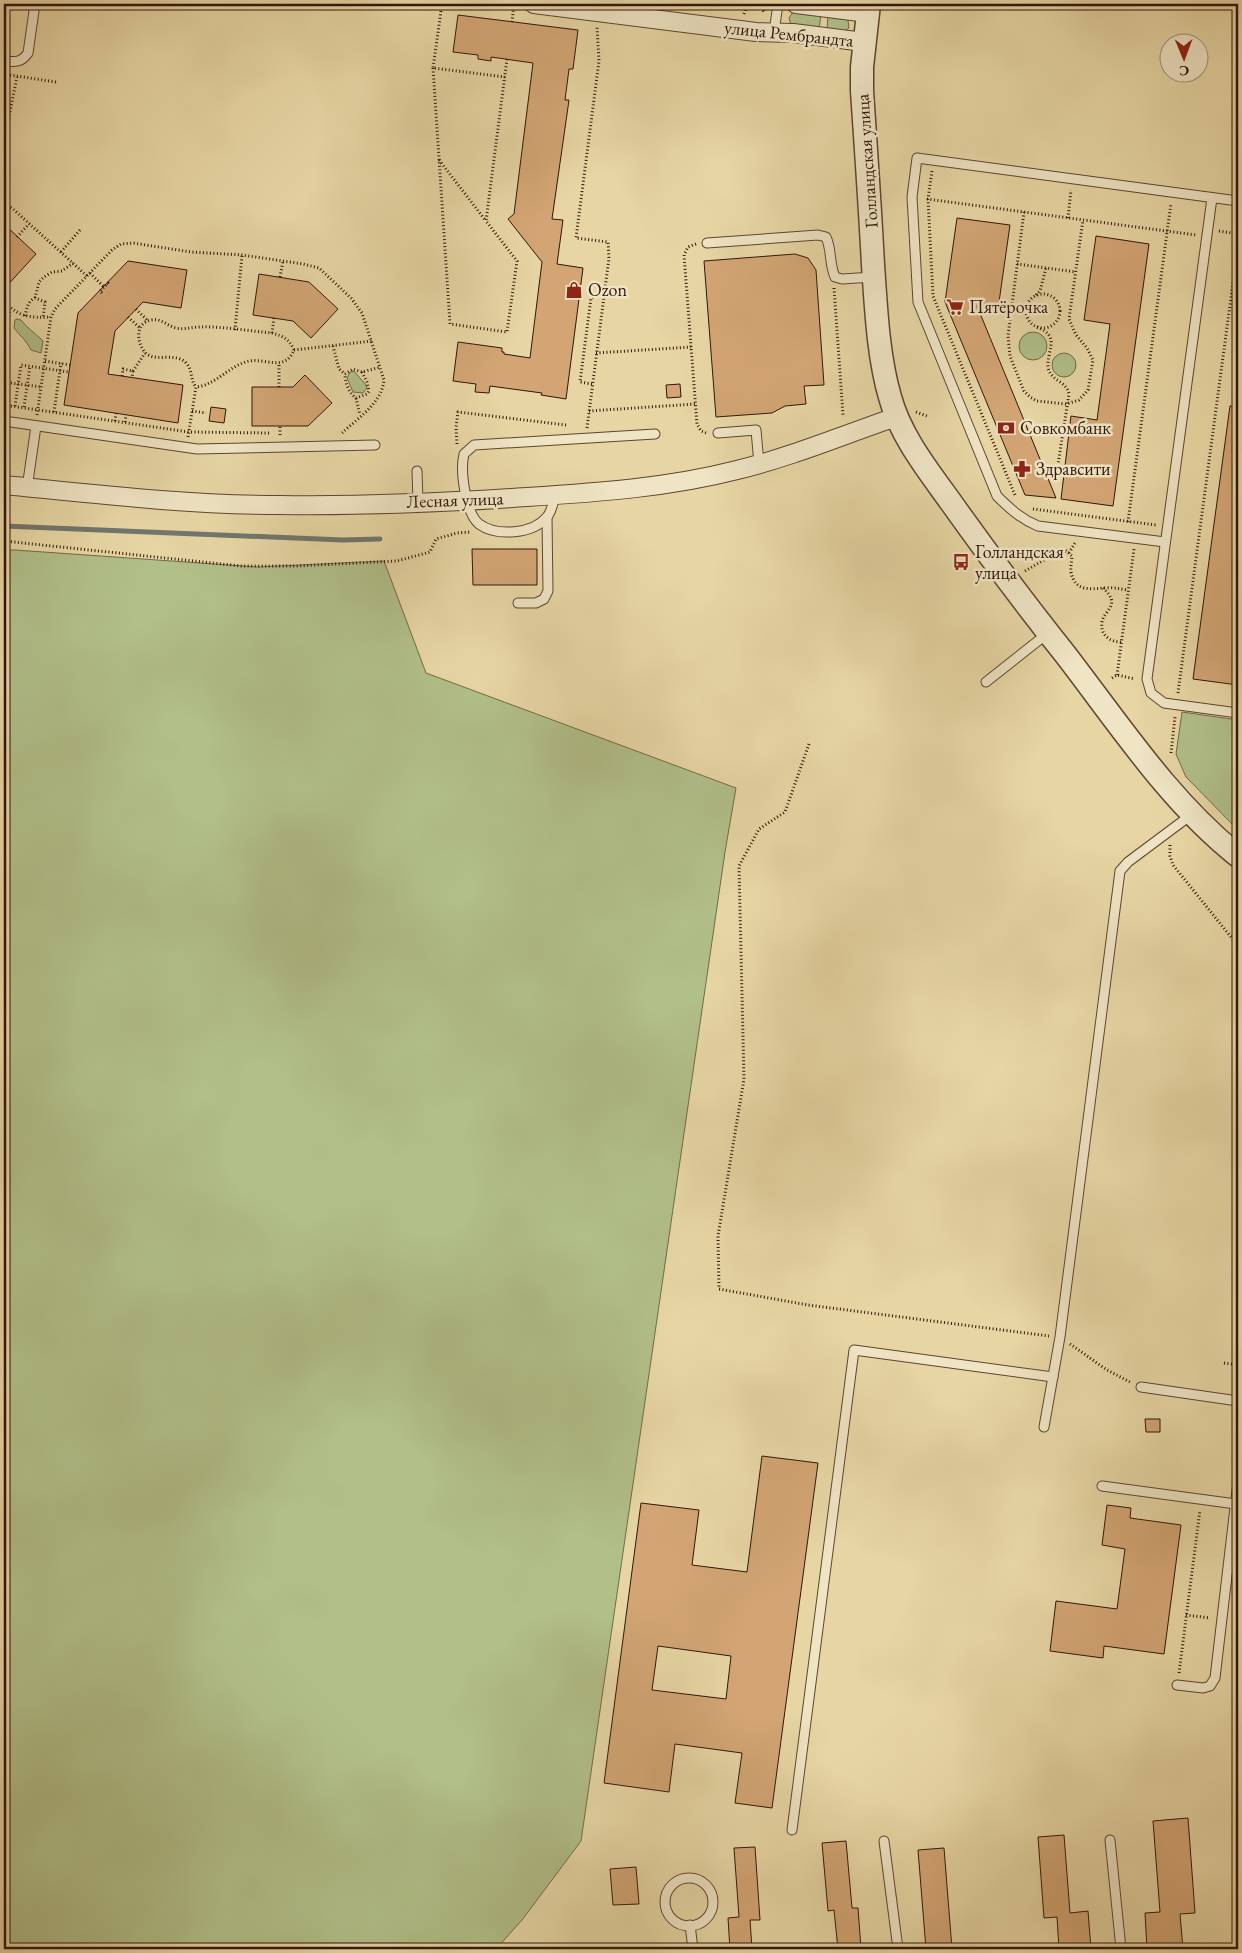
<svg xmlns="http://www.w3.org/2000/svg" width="1242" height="1953" viewBox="0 0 1242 1953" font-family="'EB Garamond',serif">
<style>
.green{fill:#b1bf89;stroke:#716a49}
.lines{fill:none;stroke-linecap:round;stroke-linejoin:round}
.stream{stroke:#71766e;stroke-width:5}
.building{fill:#d3a574;stroke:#311509;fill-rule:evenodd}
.service-casing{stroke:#5e4530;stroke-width:11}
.minor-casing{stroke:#5e4530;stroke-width:20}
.tertiary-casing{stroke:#5e4530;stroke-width:25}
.path{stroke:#311509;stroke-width:3;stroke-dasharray:1 2.5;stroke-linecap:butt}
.service{stroke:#efe4c4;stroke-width:9}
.minor{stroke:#efe4c4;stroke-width:18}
.tertiary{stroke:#efe4c4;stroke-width:22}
.labels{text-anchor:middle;stroke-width:5;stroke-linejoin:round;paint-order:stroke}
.street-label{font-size:18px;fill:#311509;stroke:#efe4c4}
.poi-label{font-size:18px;fill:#311509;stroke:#efe4c4;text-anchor:start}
</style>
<rect width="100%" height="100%" fill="#e7d6a4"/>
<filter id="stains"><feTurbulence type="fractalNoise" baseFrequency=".004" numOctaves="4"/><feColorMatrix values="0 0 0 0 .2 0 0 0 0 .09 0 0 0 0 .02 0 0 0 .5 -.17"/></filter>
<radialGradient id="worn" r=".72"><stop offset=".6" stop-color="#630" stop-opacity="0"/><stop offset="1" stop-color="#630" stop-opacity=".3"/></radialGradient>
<g class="green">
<path d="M793,12L821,15L819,29L791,25L789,18Z"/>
<path d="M828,16L845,18L848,20L849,28L843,32L827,30Z"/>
<path d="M17,319L21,320C27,328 35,333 43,341L41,353L31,350C27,341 20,336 14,328L15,320Z"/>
<circle cx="1033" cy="346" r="14"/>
<circle cx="1064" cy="365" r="12"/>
<path d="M354,371L366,385L367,388L363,393L353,392L347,378L350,372Z"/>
<path d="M4,550H15L257,567L384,561L426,673L736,788L725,852L581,1841L522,1920L496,1949H4Z"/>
<path d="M1182,712L1238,720V830L1186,777L1176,754Z"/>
</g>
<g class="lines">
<path class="stream" d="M4,526L343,540L380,539"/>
</g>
<g class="building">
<path d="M458,15L578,30L573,69H569L565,100H569L552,219L563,220L557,264L583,268L566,399L541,395L542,393L490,386L489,393L475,392L476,384L453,381L458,342L502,348V352H504V354L530,358L542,262L508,219L514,214L533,63L491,57V61L478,59V55L453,52Z"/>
<path d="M957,218L1010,225L998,309L977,306L1056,498L1025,495L945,302Z"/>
<path d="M4,224L36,254L4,289Z"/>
<path d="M1096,236L1149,244L1113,506L1061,499L1071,416L1097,420L1110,324L1084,320Z"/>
<path d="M795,254L808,258L816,270L824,385L804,386L806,404L785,406L772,413L716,417L704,261Z"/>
<path d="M128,261L187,270L181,308L143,302L115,331L108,374L183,385L178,423L64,405L78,313Z"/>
<path d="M259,274L309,282L338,309L311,338L293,321L253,315Z"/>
<path d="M305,375L332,403L308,426H252V387H293Z"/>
<path d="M680,384L681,397L667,398L666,385Z"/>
<path d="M1230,406H1238V685L1193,679Z"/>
<path d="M211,407L226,409L224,423L209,421Z"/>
<path d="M472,549H537V585H473Z"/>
<path d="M1145,1419H1160V1432H1146Z"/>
<path d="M762,1456L818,1463L772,1808L735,1803L742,1753L675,1744L669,1792L604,1783L641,1503L699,1510L692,1565L747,1572ZM658,1646L731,1656L726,1699L652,1690Z"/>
<path d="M1107,1505L1131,1508L1130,1518L1181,1525L1164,1654L1104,1646L1103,1658L1050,1651L1056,1601L1117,1609L1125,1549L1102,1545Z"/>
<path d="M1188,1818L1195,1913L1180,1914L1183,1949H1147L1145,1913L1160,1912L1153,1821Z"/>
<path d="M1064,1835L1070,1913L1088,1911L1091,1949H1059L1057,1917L1044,1918L1038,1837Z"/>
<path d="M846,1841L852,1908H858L861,1949H838L834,1910L828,1911L822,1843Z"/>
<path d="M755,1847L760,1920H750L752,1949H730L728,1918L739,1917L734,1848Z"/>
<path d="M944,1848L952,1949H926L918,1850Z"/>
<path d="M636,1867L639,1904L613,1905L610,1869Z"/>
</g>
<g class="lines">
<g class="service-casing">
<g id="service">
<path d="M774,32L778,4"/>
<path d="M4,61C15,62 21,63 28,53L35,4"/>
<path d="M1212,198L1147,679L1151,693L1164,703L1238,713"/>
<path d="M707,243L818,235L826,237C832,250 829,264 835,277L842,279L873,277"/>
<path d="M4,421L197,449L375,445"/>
<path d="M718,433L756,430L759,464"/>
<path d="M417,471L418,502"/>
<path d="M27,488L36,426"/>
<path d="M555,495C553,503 552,511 547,517C533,534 497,537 479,524C465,512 460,470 464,454L474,445L655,434"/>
<path d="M1165,542L1038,526C1021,519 1010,509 997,496L918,302L912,197L917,158L1238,201"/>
<path d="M518,603H536L544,599L548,591L547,517"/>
<path d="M986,682L1048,633"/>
<path d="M1141,1387L1238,1401"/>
<path d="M1044,1427L1060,1337L1120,871L1128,862L1191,815"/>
<path d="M1102,1486L1236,1504"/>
<path d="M1177,1685L1203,1688L1210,1686L1215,1678L1238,1482"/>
<path d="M792,1830L854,1350L1053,1377"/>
<path d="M1110,1840L1121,1949"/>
<path d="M884,1841L898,1949"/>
<circle cx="689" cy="1902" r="24"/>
<path d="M690,1925L693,1949"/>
</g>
</g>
<g class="minor-casing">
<g id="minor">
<path d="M534,4L756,32L793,33L864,42"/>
<path d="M796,4L868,13"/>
<path d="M4,485C95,494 188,505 280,505C357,506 435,503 512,498C587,493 663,489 737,470C791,457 843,435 896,417"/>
</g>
</g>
<g class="tertiary-casing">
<path id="tertiary" d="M869,4L862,67V91C866,149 870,207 873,265C876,307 878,356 890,397C900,435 927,469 950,501C987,553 1025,604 1065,654C1119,724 1169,801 1238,856"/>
</g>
<g class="path">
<path d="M442,4L433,68L505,77"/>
<path d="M711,4L746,8"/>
<path d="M756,4L760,5L764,12"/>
<path d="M744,14L746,8L753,4"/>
<path d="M512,22L514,4"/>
<path d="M433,68L450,324L507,332L517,261L486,221L507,59"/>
<path d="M10,75L56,82"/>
<path d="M4,132L8,122L17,77"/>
<path d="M439,160L486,221"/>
<path d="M932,171L928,199L933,296L1015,495"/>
<path d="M927,199L1196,235"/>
<path d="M4,205L12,208L87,276"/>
<path d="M1024,212L1008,336L1010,356L1024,391L1030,397L1037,401L1066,404L1079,400L1088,390L1093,360L1087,348L1076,335L1069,319L1083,220"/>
<path d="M1068,218L1071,190"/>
<path d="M1219,231L1238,234"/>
<path d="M17,237L29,224"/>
<path d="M696,244L688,247L684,255L697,424L701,431L706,433"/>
<path d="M61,252L80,230"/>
<path d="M1017,264L1076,272"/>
<path d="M90,273L104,287"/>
<path d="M280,277L283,261"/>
<path d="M834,288L843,415"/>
<path d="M102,293L100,291L108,283L110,285"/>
<circle cx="1043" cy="311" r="17"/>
<path d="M1036,295L1040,291L1046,268"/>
<path d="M35,298L39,282L44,277L52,272L62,271L73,263"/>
<path d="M4,300C17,317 30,318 51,317"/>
<path d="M136,309L148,321"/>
<path d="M25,316C27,308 28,301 35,298L45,302L43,318"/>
<path d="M128,317L140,328"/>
<path d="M4,325L8,321L10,309"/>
<path d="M1037,327C1061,337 1047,349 1048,367C1050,381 1067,381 1069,394L1058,464"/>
<path d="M235,330L242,255"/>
<path d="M272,333L274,318"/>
<path d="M333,346L339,369L345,374"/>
<path d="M294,350L372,341"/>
<path d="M596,353L691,347"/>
<path d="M45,361L70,365"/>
<path d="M133,371L145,353"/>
<path d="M362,372L367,382L369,391L367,394L356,398C349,393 345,383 345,374L353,369L362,372L381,367"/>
<path d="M122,376L123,369L133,371L132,377"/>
<path d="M4,382L41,387"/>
<path d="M592,384L580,382L591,298L604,292"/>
<path d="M279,387V364"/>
<path d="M356,398L360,415"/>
<path d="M4,405L189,432L270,433"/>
<path d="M15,406L21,365L69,372"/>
<path d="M24,407L30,366"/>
<path d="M192,411L206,413"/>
<path d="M589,411L695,404"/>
<path d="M54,412L61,363"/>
<path d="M916,412L927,416"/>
<path d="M37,415L51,317L55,309L112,250L121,244L133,243L191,252L242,255L283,261L303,264L319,268L351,298L362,313L384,380C382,403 358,418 342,433"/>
<path d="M115,421L116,413"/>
<path d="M125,422L126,415"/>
<path d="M587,428L609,258L608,242L576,238L599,61L597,27"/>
<path d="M280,435V426"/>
<path d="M188,437L196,387C190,380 193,370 186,363C175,351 153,364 144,351C136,340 136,323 151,320C162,318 167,326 176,328C184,330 191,327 199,327C223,326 248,331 272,333C283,336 289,339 294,350C285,372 266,358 249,361C230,365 216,385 196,387"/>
<path d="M457,444L456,427L458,412L566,425"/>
<path d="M1033,509L1156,525"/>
<path d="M1128,522L1171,203"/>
<path d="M4,541L241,566H297L397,561L430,552L436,539L457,533L470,532"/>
<path d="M1069,553L1075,543"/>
<path d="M1025,571L1058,552L1066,551L1072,556C1072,561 1070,567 1071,572C1075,592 1090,589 1105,588C1113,587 1120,589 1128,590"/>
<path d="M1103,588C1122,605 1104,610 1102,622C1100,635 1110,642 1121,642"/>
<path d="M1117,675L1134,549"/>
<path d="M1112,678L1117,675L1135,679"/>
<path d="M1178,693L1238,245"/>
<path d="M809,744L785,812L759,829L739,866L744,1079L718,1236L719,1289L808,1305L1049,1336"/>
<path d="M1171,753L1175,717"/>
<path d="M1170,845V856L1173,865L1235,942L1238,955"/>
<path d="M1070,1344L1107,1370L1130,1382"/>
<path d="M1224,1363L1238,1365"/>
<path d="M1186,1615L1210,1618"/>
<path d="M1179,1673L1200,1510"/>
</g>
<use href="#service" class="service"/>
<use href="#minor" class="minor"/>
<use href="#tertiary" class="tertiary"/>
</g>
<defs>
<g id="shop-bare" transform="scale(1.35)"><path d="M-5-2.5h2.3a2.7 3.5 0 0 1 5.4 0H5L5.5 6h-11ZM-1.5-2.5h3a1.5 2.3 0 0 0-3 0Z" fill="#8f2418" stroke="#efe4c4" stroke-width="2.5" paint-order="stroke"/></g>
<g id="supermarket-bare" transform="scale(1.35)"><path d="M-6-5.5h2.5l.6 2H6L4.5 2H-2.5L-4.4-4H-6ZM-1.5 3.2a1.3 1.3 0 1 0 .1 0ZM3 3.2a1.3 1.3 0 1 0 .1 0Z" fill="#8f2418" stroke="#efe4c4" stroke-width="2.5" paint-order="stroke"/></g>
<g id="bank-bare" transform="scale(1.35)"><path d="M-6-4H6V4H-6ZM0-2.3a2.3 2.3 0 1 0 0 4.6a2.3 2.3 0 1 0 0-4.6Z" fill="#8f2418" stroke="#efe4c4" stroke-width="2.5" paint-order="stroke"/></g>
<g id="pharmacy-bare" transform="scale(1.35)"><path d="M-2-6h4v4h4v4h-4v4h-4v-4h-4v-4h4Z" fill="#8f2418" stroke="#efe4c4" stroke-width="2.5" paint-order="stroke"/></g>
<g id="bus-bare" transform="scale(1.35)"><path d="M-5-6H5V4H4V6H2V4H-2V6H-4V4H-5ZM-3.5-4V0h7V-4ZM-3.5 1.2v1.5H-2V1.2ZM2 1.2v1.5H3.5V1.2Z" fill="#8f2418" stroke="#efe4c4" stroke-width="2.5" paint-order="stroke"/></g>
</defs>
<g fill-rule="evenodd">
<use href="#shop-bare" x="574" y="290"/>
<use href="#supermarket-bare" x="955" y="307"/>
<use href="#bank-bare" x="1006" y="428"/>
<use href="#pharmacy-bare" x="1022" y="469"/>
<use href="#bus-bare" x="961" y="562"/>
</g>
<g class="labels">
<g class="street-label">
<text transform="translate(789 34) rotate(6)" y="6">улица Рембрандта</text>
<text transform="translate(867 161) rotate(-94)" y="6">Голландская улица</text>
<text transform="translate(455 500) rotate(-2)" y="6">Лесная улица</text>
</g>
<g class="poi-label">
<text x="588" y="296">Ozon</text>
<text x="969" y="313">Пятёрочка</text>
<text x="1020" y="434">Совкомбанк</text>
<text x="1036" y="475">Здравсити</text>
<text x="975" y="558">Голландская<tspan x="975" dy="21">улица</tspan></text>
</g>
</g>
<rect width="1242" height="1953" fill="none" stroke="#e7d6a4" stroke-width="20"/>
<rect x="5" y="5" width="1232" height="1943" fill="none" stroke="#311509" stroke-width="2.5"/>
<rect x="10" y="10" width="1222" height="1933" fill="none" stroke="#311509"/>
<g transform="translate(1184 58) rotate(179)"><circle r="24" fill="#efe4c4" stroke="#a39179"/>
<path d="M0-4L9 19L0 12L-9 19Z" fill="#8f2418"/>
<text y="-8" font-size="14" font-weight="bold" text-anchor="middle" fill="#311509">С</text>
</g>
<rect width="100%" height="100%" filter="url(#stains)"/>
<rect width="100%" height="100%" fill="url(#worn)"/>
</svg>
